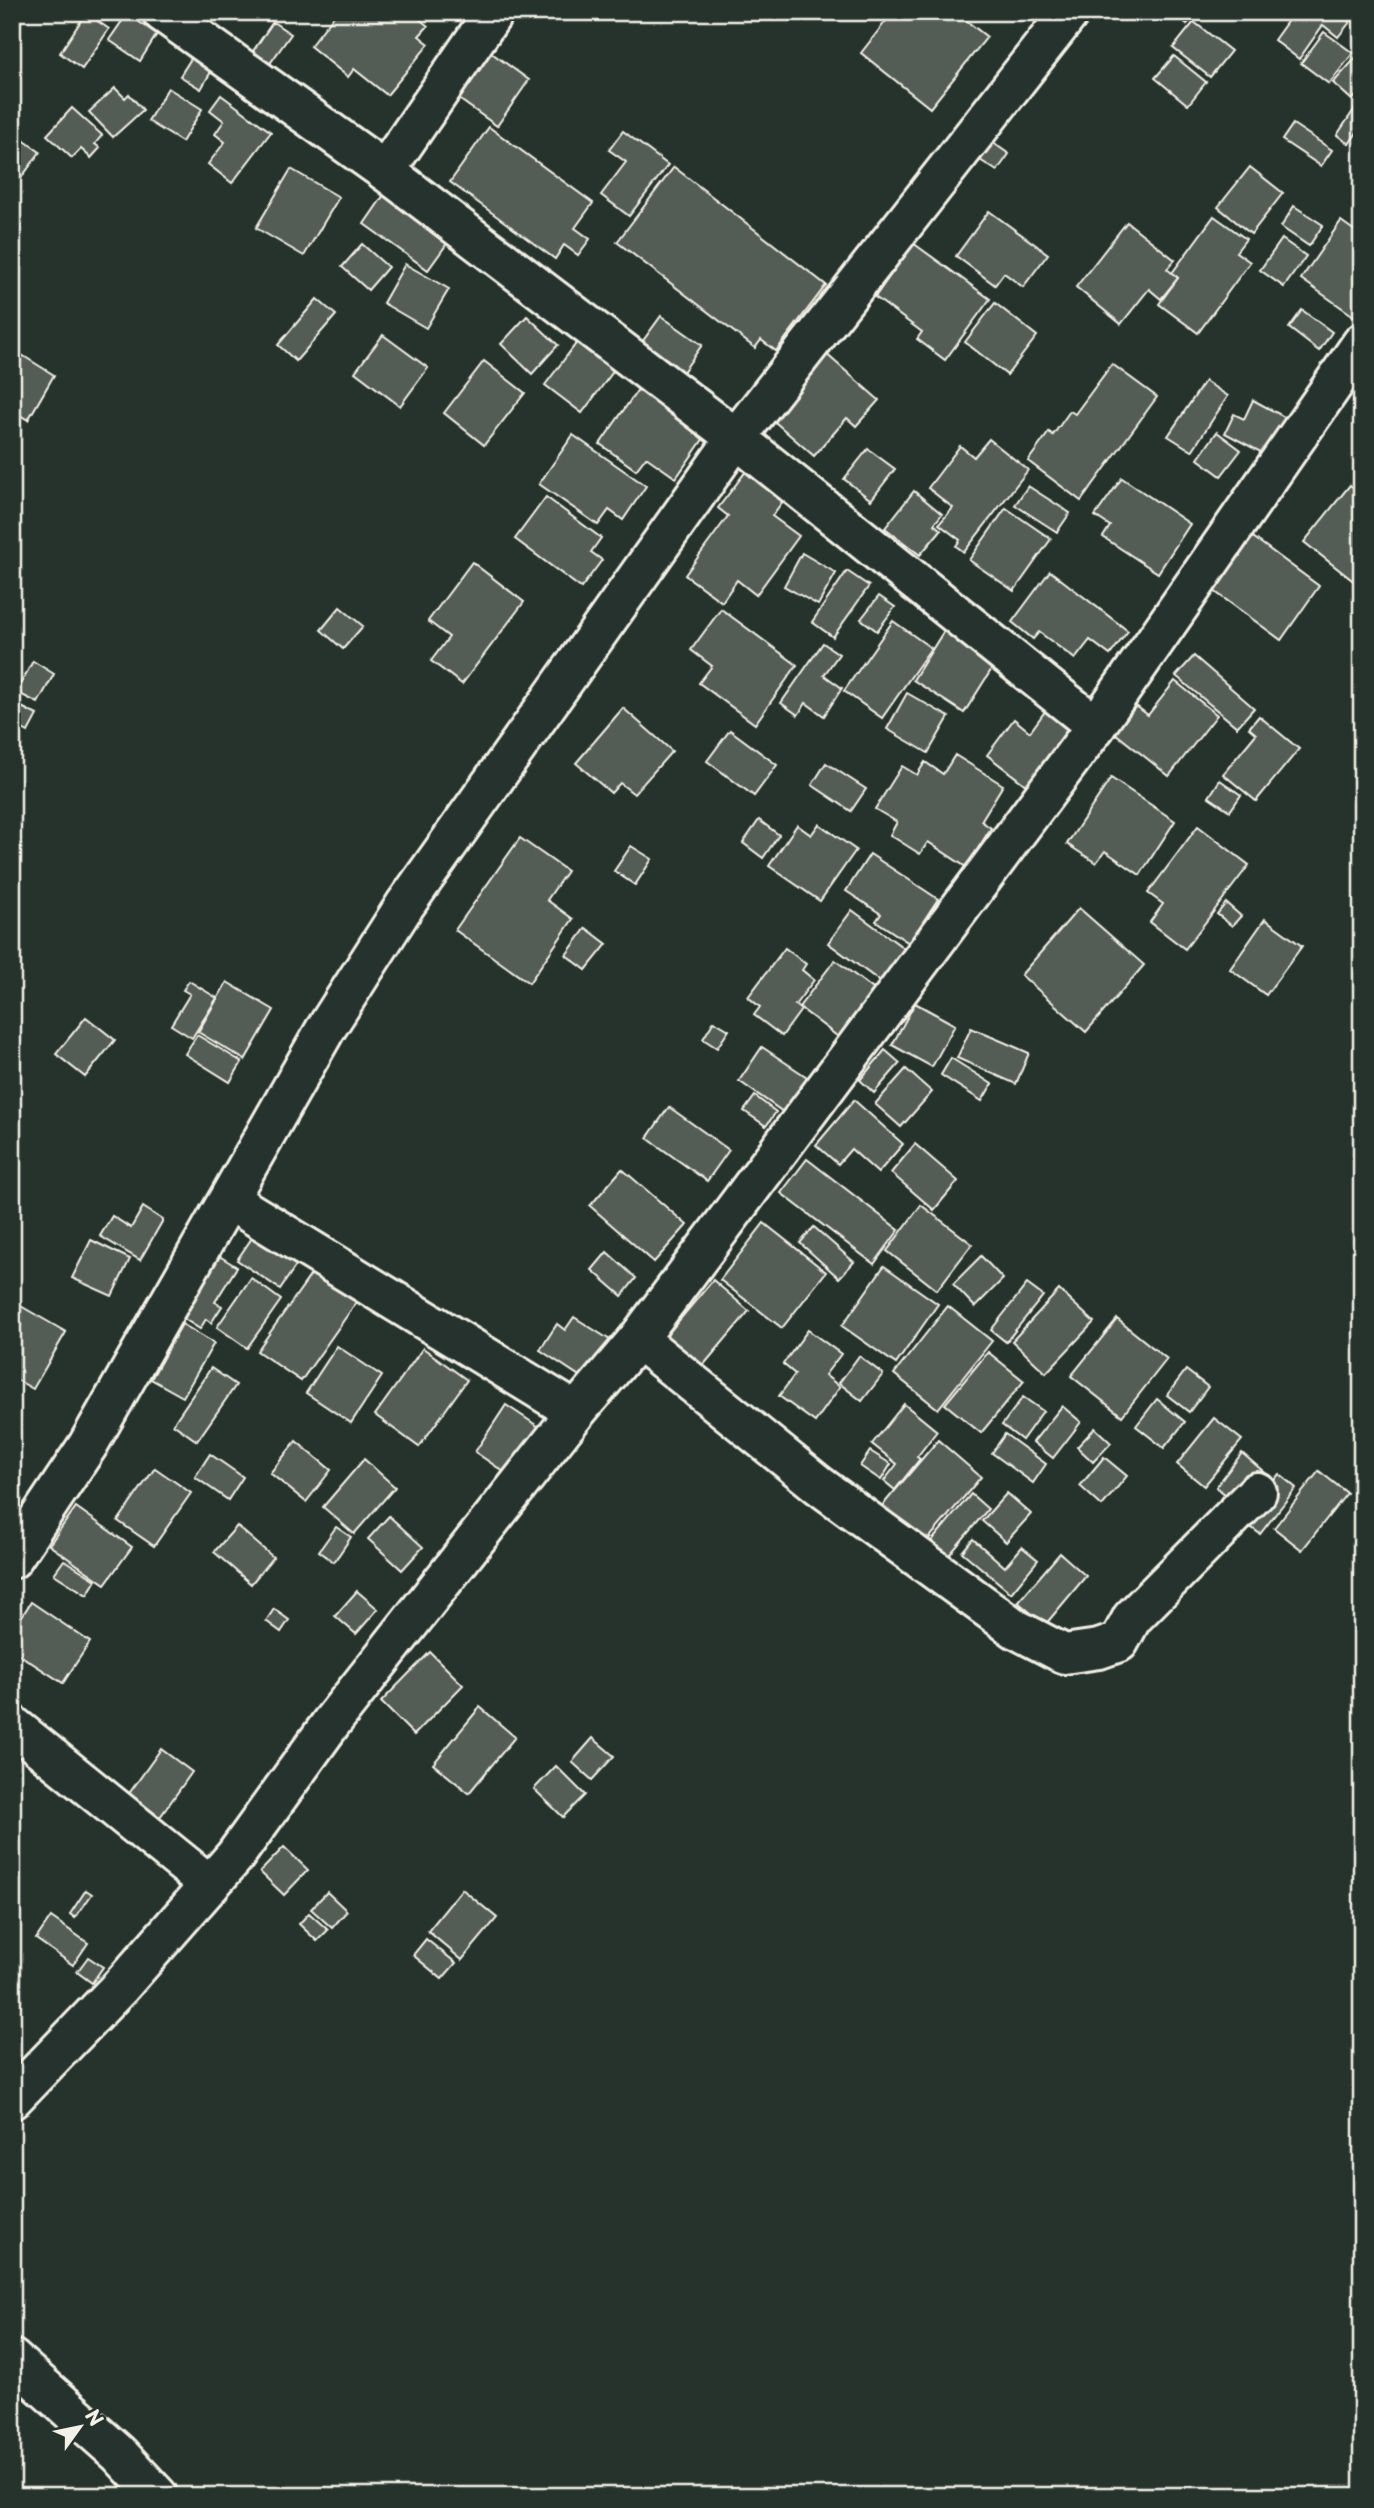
<svg xmlns="http://www.w3.org/2000/svg" width="1374" height="2508" viewBox="0 0 1374 2508" font-family="'Playpen Sans',sans-serif">
<style>
.building{fill:#525c55;stroke:#f4f1e8;stroke-width:2}
.lines{fill:none;stroke-linecap:round;stroke-linejoin:round}
.minor-casing{stroke:#f4f1e8;stroke-width:44}
.minor{stroke:#26332d;stroke-width:38}
</style>
<rect width="100%" height="100%" fill="#26332d"/>
<filter id="ink" filterUnits="userSpaceOnUse"><feTurbulence type="fractalNoise" baseFrequency=".0143" numOctaves="2"/><feDisplacementMap in="SourceGraphic" scale="14" xChannelSelector="R" yChannelSelector="G"/><feConvolveMatrix kernelMatrix="1 2 1 2 8 2 1 2 1" color-interpolation-filters="sRGB"/></filter>
<g filter="url(#ink)">
<g class="building">
<path d="M337,12H392L395,14L397,12H411L428,26L419,36L429,44L387,95L354,69L348,77L310,46Z"/>
<path d="M893,12H955L987,37L930,108L861,53Z"/>
<path d="M1173,12H1197L1187,24Z"/>
<path d="M1294,12H1336L1350,22L1338,37L1323,25L1299,59L1274,40Z"/>
<path d="M86,13L109,29L82,69L60,53Z"/>
<path d="M127,14L157,34L140,61L109,40Z"/>
<path d="M273,22L291,34L266,69L249,57Z"/>
<path d="M1194,22L1231,51L1210,77L1173,48Z"/>
<path d="M1324,32L1353,53L1329,84L1301,63Z"/>
<path d="M482,46L529,80L497,126L449,92Z"/>
<path d="M1361,52L1362,90L1352,100L1333,83Z"/>
<path d="M1174,56L1206,82L1188,105L1155,78Z"/>
<path d="M192,57L212,70L201,89L180,76Z"/>
<path d="M115,88L125,98L129,94L143,110L113,137L89,112Z"/>
<path d="M168,88L202,109L182,142L148,121Z"/>
<path d="M221,95L271,132L232,183L208,164L225,142L215,134L224,121L210,110Z"/>
<path d="M1358,104L1362,107V125L1349,144L1337,135Z"/>
<path d="M72,108L102,135L95,144L100,148L91,158L81,149L72,158L47,135Z"/>
<path d="M1293,124L1332,150L1321,166L1282,140Z"/>
<path d="M489,127L593,203L575,228L590,239L578,255L564,245L555,259L450,182Z"/>
<path d="M623,131L668,165L629,216L601,195L626,162L609,150Z"/>
<path d="M15,134L40,152L16,185L12,182V138Z"/>
<path d="M992,142L1009,154L997,171L980,160Z"/>
<path d="M674,167L826,285L776,351L761,340L755,348L617,242Z"/>
<path d="M1250,167L1283,193L1251,234L1218,207Z"/>
<path d="M291,169L339,197L304,256L256,228Z"/>
<path d="M386,192L451,238L428,270L364,224Z"/>
<path d="M1294,206L1323,225L1309,246L1281,227Z"/>
<path d="M989,211L1048,254L1023,287L1004,273L995,285L956,256Z"/>
<path d="M1214,216L1246,239L1236,252L1250,262L1198,333L1159,304L1178,278L1172,273Z"/>
<path d="M1341,221L1362,236V308L1355,317L1301,279Z"/>
<path d="M1127,222L1175,260L1167,269L1178,278L1161,299L1149,289L1121,324L1076,287Z"/>
<path d="M1282,239L1306,256L1284,287L1260,270Z"/>
<path d="M913,243L990,299L945,360L917,339L922,332L875,297Z"/>
<path d="M362,244L388,267L368,290L342,267Z"/>
<path d="M405,264L449,289L426,328L383,303Z"/>
<path d="M317,299L336,315L296,361L278,345Z"/>
<path d="M995,303L1037,336L1007,375L965,342Z"/>
<path d="M1302,310L1332,332L1319,351L1289,328Z"/>
<path d="M527,316L558,345L532,374L501,344Z"/>
<path d="M661,316L702,345L678,379L637,349Z"/>
<path d="M383,335L428,368L400,406L355,372Z"/>
<path d="M578,341L615,369L582,413L545,385Z"/>
<path d="M17,352L54,375L28,420L12,410V359Z"/>
<path d="M824,352L879,400L856,426L847,418L814,456L768,416Z"/>
<path d="M484,361L525,393L484,445L444,413Z"/>
<path d="M1112,364L1157,397L1081,501L1028,461L1049,432L1053,435L1070,411L1075,414Z"/>
<path d="M1205,381L1228,396L1192,451L1168,436Z"/>
<path d="M639,388L706,435L676,478L646,457L636,470L600,444Z"/>
<path d="M1253,400L1288,419L1268,456L1225,433L1234,414L1244,419Z"/>
<path d="M1217,432L1241,450L1221,476L1198,459Z"/>
<path d="M573,435L646,486L623,520L609,510L598,525L539,484Z"/>
<path d="M989,439L1028,470L964,552L956,546L960,540L939,524L953,508L928,488L960,446L974,457Z"/>
<path d="M868,449L895,469L871,500L844,479Z"/>
<path d="M750,466L788,494L772,516L799,536L756,595L737,580L722,602L685,575L728,516L718,508Z"/>
<path d="M1122,478L1190,524L1158,573L1103,537L1110,526L1095,516Z"/>
<path d="M1350,485L1362,494V576L1356,583L1304,542Z"/>
<path d="M1028,486L1070,513L1057,532L1015,505Z"/>
<path d="M914,491L942,514L934,524L941,530L920,555L885,528Z"/>
<path d="M546,497L601,538L591,552L602,560L581,588L515,539Z"/>
<path d="M1006,508L1051,539L1014,591L969,560Z"/>
<path d="M1253,537L1319,586L1281,640L1214,591Z"/>
<path d="M802,553L836,573L818,605L784,586Z"/>
<path d="M472,562L524,602L462,684L431,661L449,637L428,621Z"/>
<path d="M847,571L869,586L833,637L812,622Z"/>
<path d="M1050,571L1128,631L1110,655L1090,640L1075,659L1039,632L1033,639L1012,622Z"/>
<path d="M879,596L895,607L877,631L861,619Z"/>
<path d="M340,607L363,626L343,649L321,630Z"/>
<path d="M721,609L797,665L755,724L699,683L712,666L691,650Z"/>
<path d="M893,621L931,648L882,718L844,691Z"/>
<path d="M947,626L998,659L964,713L913,680Z"/>
<path d="M823,643L839,654L824,675L842,688L824,716L806,703L798,715L781,703Z"/>
<path d="M1194,656L1254,708L1237,727L1176,676Z"/>
<path d="M33,661L54,674L38,703L16,692Z"/>
<path d="M1175,681L1217,715L1169,776L1115,733L1136,706L1148,715Z"/>
<path d="M907,693L949,717L928,753L887,729Z"/>
<path d="M12,702L37,715L28,732L12,723Z"/>
<path d="M623,708L672,751L634,794L620,783L611,793L576,763Z"/>
<path d="M1046,710L1073,732L1031,789L987,755L1014,719L1030,732Z"/>
<path d="M1259,716L1299,749L1256,801L1223,774L1256,734L1249,728Z"/>
<path d="M730,730L777,765L754,796L707,761Z"/>
<path d="M955,755L1003,785L981,821L991,828L966,867L928,842L920,854L890,835L897,822L875,809L902,766L917,775L925,762L943,774Z"/>
<path d="M826,763L866,789L851,811L812,785Z"/>
<path d="M1111,778L1175,821L1140,875L1105,851L1096,863L1067,844Z"/>
<path d="M1220,780L1241,795L1230,811L1209,797Z"/>
<path d="M759,820L779,835L763,858L743,843Z"/>
<path d="M819,824L856,850L820,901L769,866L797,825L811,835Z"/>
<path d="M1198,826L1249,865L1185,949L1150,922L1163,904L1148,893Z"/>
<path d="M520,838L567,871L547,900L573,919L529,983L455,930Z"/>
<path d="M631,846L652,859L635,885L614,871Z"/>
<path d="M870,854L938,899L909,943L876,921L881,914L846,891Z"/>
<path d="M1226,903L1241,916L1232,926L1217,914Z"/>
<path d="M1079,908L1144,965L1086,1032L1021,975Z"/>
<path d="M852,910L909,952L885,985L828,943Z"/>
<path d="M1265,919L1302,946L1266,995L1230,969Z"/>
<path d="M586,928L607,944L586,970L566,955Z"/>
<path d="M785,948L806,964L802,970L814,980L795,1005L801,1010L782,1036L754,1015L760,1007L748,997Z"/>
<path d="M835,960L881,995L845,1042L799,1007Z"/>
<path d="M189,981L217,998L192,1038L171,1025L190,994L183,990Z"/>
<path d="M227,982L274,1010L245,1060L198,1032Z"/>
<path d="M915,1003L955,1025L932,1067L892,1045Z"/>
<path d="M86,1017L115,1040L85,1077L56,1054Z"/>
<path d="M714,1021L729,1030L717,1048L703,1039Z"/>
<path d="M971,1028L1029,1053L1016,1084L957,1058Z"/>
<path d="M197,1035L242,1062L230,1082L185,1054Z"/>
<path d="M762,1047L810,1079L786,1114L739,1081Z"/>
<path d="M885,1050L900,1063L874,1093L860,1080Z"/>
<path d="M951,1058L992,1084L982,1101L941,1075Z"/>
<path d="M906,1069L932,1092L901,1127L875,1104Z"/>
<path d="M755,1096L776,1112L766,1126L744,1111Z"/>
<path d="M854,1100L903,1144L878,1173L851,1149L838,1164L816,1145Z"/>
<path d="M669,1107L729,1150L707,1181L647,1138Z"/>
<path d="M915,1144L958,1181L934,1210L891,1173Z"/>
<path d="M807,1159L899,1230L874,1264L781,1193Z"/>
<path d="M622,1169L687,1225L654,1262L590,1206Z"/>
<path d="M921,1205L972,1244L937,1290L887,1251Z"/>
<path d="M143,1207L163,1220L140,1260L100,1236L112,1216L131,1228Z"/>
<path d="M764,1223L826,1272L782,1328L720,1280Z"/>
<path d="M814,1227L854,1262L839,1278L800,1243Z"/>
<path d="M256,1232L299,1261L280,1289L237,1260Z"/>
<path d="M91,1240L130,1259L112,1296L72,1278Z"/>
<path d="M607,1252L636,1278L622,1296L592,1270Z"/>
<path d="M216,1254L237,1267L215,1302L222,1306L211,1323L206,1319L200,1329L178,1315Z"/>
<path d="M981,1256L1003,1279L975,1307L953,1284Z"/>
<path d="M884,1266L938,1304L896,1364L842,1326Z"/>
<path d="M315,1269L358,1300L301,1381L257,1351Z"/>
<path d="M251,1278L281,1300L247,1348L217,1327Z"/>
<path d="M713,1280L749,1311L701,1368L665,1337Z"/>
<path d="M1027,1284L1043,1296L1006,1342L991,1330Z"/>
<path d="M1059,1290L1094,1322L1046,1373L1012,1341Z"/>
<path d="M12,1301L66,1332L33,1389L12,1377Z"/>
<path d="M948,1306L992,1341L938,1409L894,1374Z"/>
<path d="M574,1317L610,1340L584,1379L540,1350L557,1324L565,1330Z"/>
<path d="M1117,1319L1167,1359L1122,1416L1071,1376Z"/>
<path d="M182,1324L214,1343L183,1397L151,1379Z"/>
<path d="M808,1330L841,1354L825,1375L840,1387L815,1422L779,1396L795,1374L783,1364Z"/>
<path d="M337,1346L382,1376L351,1423L306,1393Z"/>
<path d="M423,1348L467,1380L419,1447L375,1415Z"/>
<path d="M988,1352L1024,1381L981,1433L945,1404Z"/>
<path d="M859,1356L883,1374L862,1401L839,1383Z"/>
<path d="M211,1368L236,1385L197,1441L173,1424Z"/>
<path d="M1186,1370L1208,1387L1189,1412L1167,1395Z"/>
<path d="M1023,1397L1043,1411L1022,1440L1002,1425Z"/>
<path d="M1157,1399L1185,1422L1164,1448L1136,1426Z"/>
<path d="M904,1404L937,1431L917,1457L920,1459L895,1490L884,1481L897,1464L872,1444Z"/>
<path d="M506,1405L545,1431L513,1478L475,1452Z"/>
<path d="M1062,1406L1081,1422L1053,1458L1033,1442Z"/>
<path d="M1214,1418L1242,1440L1204,1486L1177,1464Z"/>
<path d="M1095,1428L1111,1443L1093,1462L1077,1447Z"/>
<path d="M1005,1434L1046,1464L1033,1483L992,1453Z"/>
<path d="M938,1440L981,1477L925,1543L882,1506Z"/>
<path d="M296,1441L331,1470L306,1502L270,1473Z"/>
<path d="M870,1451L891,1464L881,1480L860,1466Z"/>
<path d="M1242,1453L1264,1472L1239,1505L1216,1487Z"/>
<path d="M210,1454L243,1477L228,1500L195,1477Z"/>
<path d="M1104,1457L1127,1476L1102,1506L1080,1486Z"/>
<path d="M364,1459L395,1487L354,1534L323,1507Z"/>
<path d="M155,1468L191,1493L154,1546L118,1521Z"/>
<path d="M1319,1471L1347,1493L1302,1550L1274,1528Z"/>
<path d="M1279,1474L1296,1488L1260,1534L1243,1521Z"/>
<path d="M1007,1493L1031,1514L1006,1542L982,1521Z"/>
<path d="M971,1494L988,1509L946,1559L929,1544Z"/>
<path d="M76,1507L132,1547L105,1584L49,1545Z"/>
<path d="M389,1516L423,1547L402,1570L368,1539Z"/>
<path d="M237,1526L273,1557L251,1584L214,1552Z"/>
<path d="M336,1527L351,1537L334,1562L319,1551Z"/>
<path d="M973,1539L1005,1567L1022,1547L1038,1560L1011,1593L962,1552Z"/>
<path d="M1060,1553L1086,1576L1045,1625L1018,1602Z"/>
<path d="M64,1560L96,1580L87,1595L54,1574Z"/>
<path d="M357,1591L378,1609L356,1634L335,1616Z"/>
<path d="M31,1602L90,1642L63,1683L12,1650V1625L15,1627Z"/>
<path d="M274,1609L289,1620L281,1632L266,1621Z"/>
<path d="M430,1652L463,1685L414,1735L381,1702Z"/>
<path d="M480,1707L515,1737L469,1793L433,1764Z"/>
<path d="M593,1738L614,1756L592,1780L572,1762Z"/>
<path d="M161,1749L192,1772L160,1817L128,1795Z"/>
<path d="M556,1766L585,1795L563,1817L534,1789Z"/>
<path d="M284,1847L308,1870L284,1895L260,1872Z"/>
<path d="M462,1889L497,1918L462,1960L428,1931Z"/>
<path d="M86,1890L92,1894L75,1918L70,1914Z"/>
<path d="M327,1892L347,1911L332,1928L311,1909Z"/>
<path d="M309,1913L328,1930L317,1941L299,1924Z"/>
<path d="M51,1917L88,1943L73,1965L36,1939Z"/>
<path d="M426,1939L456,1963L442,1979L413,1955Z"/>
<path d="M88,1957L103,1967L92,1983L77,1972Z"/>
</g>
<g class="lines">
<g class="minor-casing">
<g id="minor">
<path d="M162,12L385,171L736,438L1096,726"/>
<path d="M385,171L494,12"/>
<path d="M229,1200L576,1412"/>
<path d="M638,1339L820,1486L1016,1629L1064,1654L1099,1649L1119,1642L1132,1618L1257,1492"/>
<path d="M12,1559L88,1445L325,1030L405,905L736,438L1070,12"/>
<path d="M12,1725L210,1885"/>
<path d="M12,2099L121,1986L235,1856L331,1723L576,1412L638,1339L1096,726L1362,343"/>
<path d="M12,2359L119,2454L158,2496"/>
</g>
</g>
<use href="#minor" class="minor"/>
</g>
</g>
<rect width="1374" height="2508" fill="none" stroke="#26332d" stroke-width="42"/>
<rect x="21" y="21" width="1332" height="2466" fill="none" stroke="#f4f1e8" stroke-width="2.5" filter="url(#ink)"/>
<g transform="translate(80 2427) rotate(57)" stroke="#26332d" stroke-width="5" paint-order="stroke">
<path d="M0-5L12 26L0 18L-12 26Z" fill="#f4f1e8"/>
<text y="-10" font-size="19" font-weight="bold" text-anchor="middle" fill="#f4f1e8">N</text>
</g>
</svg>
